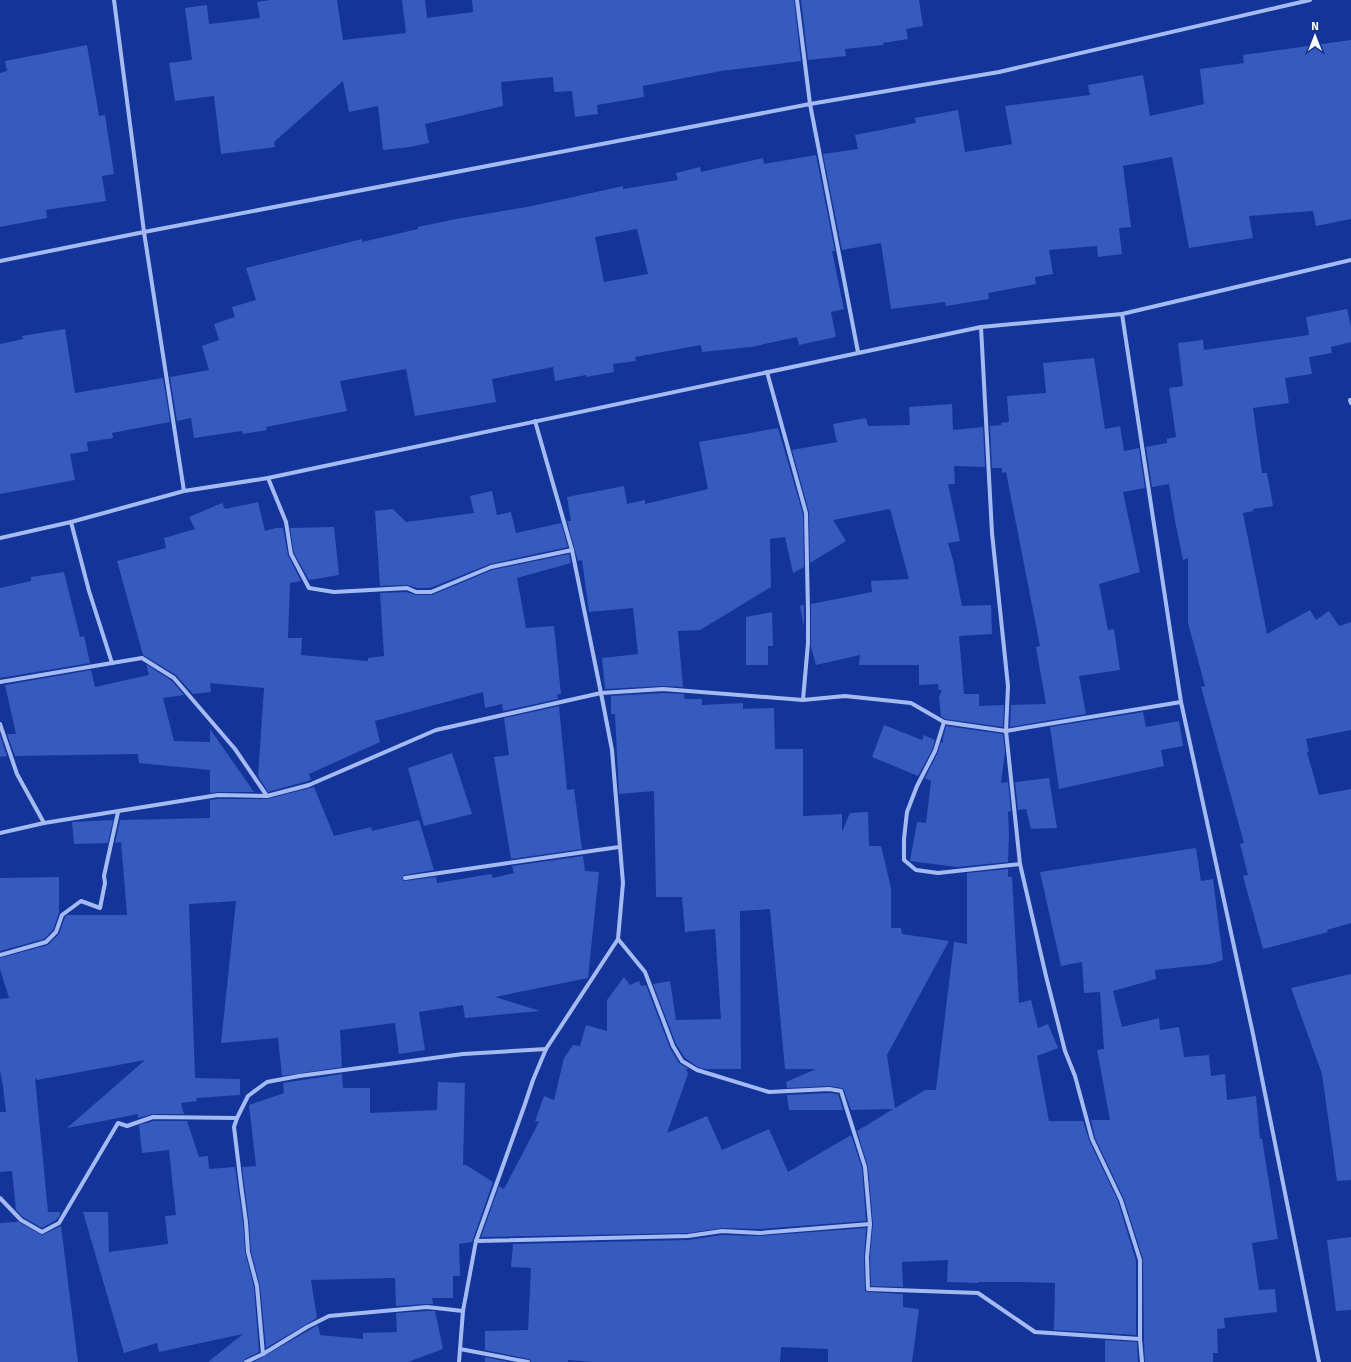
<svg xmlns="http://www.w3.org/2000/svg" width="1351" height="1362" viewBox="0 0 1351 1362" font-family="Signika,sans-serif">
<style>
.building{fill:#375abe;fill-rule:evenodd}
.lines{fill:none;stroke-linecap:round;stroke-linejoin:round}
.street{stroke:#a5baf3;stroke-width:4}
</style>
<rect width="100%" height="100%" fill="#133498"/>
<g class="building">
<path d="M270,0H337L343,40L406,33L402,0H425L427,18L473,12L472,0H794L801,61L721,71L643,86L644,97L597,105L598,114L575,117L572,91L554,92L553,77L501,82L503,106L425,124L429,143L410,147L383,150L378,106L349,112L343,81L274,142L275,147L221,154L214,96L175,101L169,63L192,60L185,8L207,5L209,24L260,18L257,2Z"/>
<path d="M801,0H919L923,26L906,29L908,39L883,43L884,45L845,49L846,56L808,60Z"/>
<path d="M1351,40V219L1316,226L1313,211L1249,216L1253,238L1189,248L1172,157L1123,166L1131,227L1119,228L1122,254L1098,257L1097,246L1049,250L1053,274L1035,277L1036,284L988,293L989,299L946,306L945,302L891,309L881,243L842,250L823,154L858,149L855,135L916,123L915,118L958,110L965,152L1012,144L1005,106L1090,95L1088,85L1143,75L1150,116L1204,104L1200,69L1244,63L1243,55Z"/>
<path d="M87,45L99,116L105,115L114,174L102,176L106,201L46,210L47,218L0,227V73L7,71L5,61Z"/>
<path d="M816,155L835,251H832L844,309L831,312L836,337L799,345L797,337L751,347L702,352L701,345L635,357L636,361L613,364L614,372L586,377V375L555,381L553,367L492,379L496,402L415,416L406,369L340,381L347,411L266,427L267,430L243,434L242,431L194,438L191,418L177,421L170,377L209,370L202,346L219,340L214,324L235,317L232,307L256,300L246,268L362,239V242L418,229V227L456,219L532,206L623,186V189L678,180L676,173L700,167L701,172L763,158L764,164ZM637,229L648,274L604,282L595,237Z"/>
<path d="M1347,309L1351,327V342L1331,347L1332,353L1309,357L1312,374L1285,378L1289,403L1253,408L1262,473H1267L1273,506L1253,509V511L1243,513L1267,634L1310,610L1316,620L1329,611L1339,626L1351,622V730L1306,739L1309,752H1307L1319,795L1351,789V923L1327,930L1328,932L1263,949L1243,876L1248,875L1240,844L1244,843L1201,687L1205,686L1188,623V558L1183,560L1175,521L1169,484L1152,487L1146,447L1167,443V439L1176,437L1169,388L1183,386L1178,343L1203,340L1204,350L1309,335L1306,317Z"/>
<path d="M65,329L75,393L163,378L170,422L112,433L113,438L87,442L88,451L70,454L75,480L0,494V344L23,339L22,336Z"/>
<path d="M1094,358L1105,429L1120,426L1124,451L1139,448L1145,488L1123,492L1140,572L1099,584L1108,630L1114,629L1120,670L1079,676L1086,714L1010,727L1011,705L1046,704L1036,647L1040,646L1006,472L1002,473V468H992L990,426L1001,425V423L1009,422L1007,396L1046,393L1043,363Z"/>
<path d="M952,404L953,430L983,427L985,467L954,466L955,484H948L960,541L948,543L953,560L962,606L991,605L992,634L959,636L964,694H979V706L1004,705L1003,727L945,719L941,716L939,697L942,690H939L938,684L919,685V665H859L860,655L816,665L811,647V604L872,592L871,581L909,579L890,509L833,520L846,541L810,563L809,512L792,450L837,442L833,424L866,418L868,426L910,425L909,407Z"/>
<path d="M778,428L803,514L804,567L793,573L785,537L770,539L771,587L700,630L678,631L683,687L663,686L605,689L602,658L638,654L633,608L589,612L582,560L578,561L567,521H571L567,497L624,486L627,504L645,500V504L708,489L699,442Z"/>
<path d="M492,491L497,515L511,512L516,533L561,523L568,547L490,564L430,588H417L407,585L380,586L375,511L393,509L406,522L474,513L470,496Z"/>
<path d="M258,502L265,531L276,528H283L288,555L301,581L290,583L288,638H302L301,655L368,661V658L384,656L380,593L406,592L416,595H432L492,570L569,554L571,563L517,578L526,628L554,626L561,694H557L558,699L503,711L502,704L485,708L483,692L375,721L380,742L309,774L311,780L268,792L258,776L264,688L210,683L211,692L193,694L176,675L143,655L117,561L166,548L164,538L195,529L189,517L222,503L225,509Z"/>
<path d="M334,527L339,575L309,580L294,553L290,528Z"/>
<path d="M64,572L80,637L84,636L90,663L0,678V588L31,581V577Z"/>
<path d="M804,605V627L800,606Z"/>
<path d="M772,612L773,646H768V665H746V617Z"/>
<path d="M146,664L172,681L184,695L163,698L174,741L210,742V729L254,792H218L210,793V770L139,763L138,754L15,756L7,734H16L5,685L91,670L95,687L149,675Z"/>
<path d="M663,693L684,694V698L686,699H702V705L743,703V709L774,708L775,749H803V816L842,814V832L850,813L868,812L869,846H881L891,888V928H901L902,934L949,941L887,1055L895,1108L925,1090H936L954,942L967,944V873L1008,869V877H1012L1019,1003L1031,1000L1038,1028L1048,1024L1058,1048L1037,1056L1049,1121H1083L1089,1140L1118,1201L1136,1261V1335L1054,1330L1055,1283L1022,1282H978V1283L947,1282L948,1260L902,1262L903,1287L871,1286L870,1257L873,1224L868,1167L857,1131L893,1109L851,1110L844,1090L842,1088L829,1086L787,1088L786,1082L816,1069H785L770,909L740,911L741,1069H706L698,1067L685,1058L676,1044L653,984L670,981L676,1020L721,1019L715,929L685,932L682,897H656L654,791L619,794L615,714H611V696Z"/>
<path d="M559,706L567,790L574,789L582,849L511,859L494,757L509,755L504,718Z"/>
<path d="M1143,712L1146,727L1179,721L1183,746L1161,750L1164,766L1059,789L1050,727Z"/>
<path d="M884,725L922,740L924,735L935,740L932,750L918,776L872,757Z"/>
<path d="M946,726L1003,734L1005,752L1001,783L1008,782L1011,811L1008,812L1009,834L1008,862L957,867L910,861L917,822L926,823L931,781L925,778L938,752L941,742L943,743V738Z"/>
<path d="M0,735L7,756L0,757Z"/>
<path d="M452,753L472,814L424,826L408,768Z"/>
<path d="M1049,778L1057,828L1031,829L1026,809L1018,810L1015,782Z"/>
<path d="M314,787L334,836L371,827L372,831L419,820L434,870L404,875L402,878L404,881L436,877L437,883L491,874L493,878L514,873L512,866L583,856L585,871L599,872L588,978L495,997L540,1011L465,1018L463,1005L419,1012L425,1050L399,1054L395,1023L340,1030L342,1067L282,1076L278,1038L221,1043L236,901L189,904L195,1078L240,1079V1095L196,1098L197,1101L181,1103L184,1114H153L138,1118V1114L67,1128L145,1060L37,1080L35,1077L48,1212H60V1215L56,1220L42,1228L23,1217L16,1210L12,1171L0,1172V1112H6L3,1086L0,1071V999L9,998L0,969V958L48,945L59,934L65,917L67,915H127L121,842L115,843L120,820L210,818V800L218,799H267Z"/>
<path d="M113,820L108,843L74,844L72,822Z"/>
<path d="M1196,848L1201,881L1213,879L1223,960L1211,964L1155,970L1156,979L1113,991L1122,1027L1159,1018L1160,1030L1179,1027L1184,1057L1209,1055L1211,1076L1225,1074L1227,1100L1256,1096L1260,1139H1262L1278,1239L1252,1243L1259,1290L1275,1289L1277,1312L1224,1318L1225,1328L1217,1329L1218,1353H1213V1362H1145L1144,1339L1143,1259L1124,1199L1095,1138L1091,1120H1110L1097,1050L1104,1049L1100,992L1084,993L1082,962L1061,966L1040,872Z"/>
<path d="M59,877V913L53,930L44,939L0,951V878Z"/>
<path d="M1351,974V1180L1337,1181L1322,1074L1291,988Z"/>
<path d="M624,977L630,985L639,981L641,986L646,985L670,1048L679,1063L689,1069H686L688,1074L667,1133L707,1116L722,1150L769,1129L788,1172L851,1135L862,1168L866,1221L760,1229L722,1228L688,1233L481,1237L499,1186L504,1189L539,1122L535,1121L544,1096L554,1100L564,1058L573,1045L580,1046L586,1025L607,1031V1000Z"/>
<path d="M342,1074L343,1088H370V1113L437,1110L438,1082L465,1083L463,1165H466L493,1182L472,1242L459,1244L460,1276H453V1298H432L433,1304H427L396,1306L395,1278L311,1280L317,1318L266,1348L260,1286L251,1251L249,1222L242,1167L256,1166L249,1105L284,1093L283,1083Z"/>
<path d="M829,1093L838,1094L843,1110H789L787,1095Z"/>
<path d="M154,1121H187L199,1157L208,1156L209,1169L235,1167L243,1222L245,1252L254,1287L259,1352L245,1359L243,1362H208L243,1334L159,1352L157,1343L124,1353L83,1212H108L109,1252L168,1244L165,1216L176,1215L169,1150L142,1153L139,1125Z"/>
<path d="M17,1221L42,1235L61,1226L78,1362H0V1223L17,1222Z"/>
<path d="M866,1228L864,1257L865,1291L868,1292L903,1294V1307L919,1309L912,1362H828V1349L781,1347L780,1362H592L568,1360V1362H531L529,1359L485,1350V1331L528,1330L531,1268L511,1267L513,1244L688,1240L722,1235L760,1236Z"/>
<path d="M1351,1237V1310L1336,1311L1327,1240Z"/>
<path d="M427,1311H435L443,1349L408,1362H254L318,1325L320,1335L363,1339V1333L397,1332L396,1313Z"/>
<path d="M1105,1340L1137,1342L1138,1362H1105Z"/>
<path d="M485,1357L509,1362H485Z"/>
</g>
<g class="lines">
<g class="street">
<path d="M114,0L144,232L184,491"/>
<path d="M797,0L810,104L858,352"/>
<path d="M0,261L144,232L810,104L999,72L1310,0"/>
<path d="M1122,314L1181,702L1253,1034L1319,1362"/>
<path d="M981,327L992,533L1008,686L1006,731L1020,864L1046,976L1065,1051L1075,1076L1092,1139L1121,1200L1140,1260V1339L1142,1362"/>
<path d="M767,372L806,513L808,612V643L803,700"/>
<path d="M1350,400L1351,403"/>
<path d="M268,478L286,522L291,554L309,588L334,592L407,588L416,592H431L491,567L572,550"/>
<path d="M0,538L71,522L184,491L268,478L981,327L1122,314L1351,260"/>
<path d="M112,663L142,658L174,678L235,749L267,796"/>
<path d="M0,682L112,663L89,591L71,522"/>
<path d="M944,722L935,751L917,786L907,812L904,839V860L916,870L938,873L1020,864"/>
<path d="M0,724L17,774L44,823"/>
<path d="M0,833L44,823L218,795L267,796L309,785L436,730L601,693L663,689L803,700L845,696L911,703L944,722L1006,731L1181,702"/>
<path d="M405,878L619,847"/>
<path d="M618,939L645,972L673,1046L682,1061L697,1070L769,1092L829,1089L841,1091L865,1167L870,1224L867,1257L868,1289L978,1293L1035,1332L1140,1339"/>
<path d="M0,955L46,942L56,932L62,915L81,901L100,908L105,883L104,876L118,812"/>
<path d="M237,1118L234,1127L241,1185L246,1222L248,1252L257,1286L263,1354"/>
<path d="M0,1198L21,1220L42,1232L59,1223L118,1123L127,1126L153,1117L237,1118L248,1096L267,1082L299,1076L463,1054L546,1049"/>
<path d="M476,1241L688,1236L722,1231L760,1233L870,1224"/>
<path d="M460,1349L528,1362"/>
<path d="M246,1362L263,1354L307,1327L329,1316L427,1307L463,1311"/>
<path d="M459,1362L463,1311L476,1241L525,1104L533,1080L546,1049L618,939L623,883L612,750L601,693L572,550L535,421"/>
</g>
</g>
<g transform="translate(1315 36)" stroke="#133498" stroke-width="3" paint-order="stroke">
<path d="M0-3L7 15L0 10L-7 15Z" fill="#ffffff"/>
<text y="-6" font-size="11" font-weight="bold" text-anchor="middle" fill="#ffffff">N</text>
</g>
</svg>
